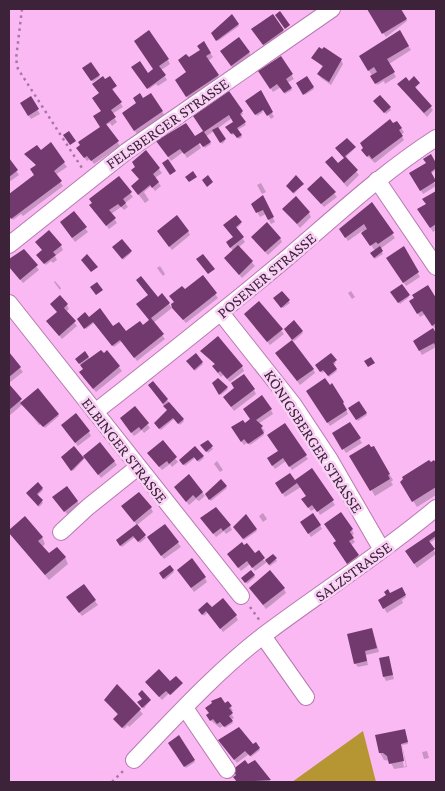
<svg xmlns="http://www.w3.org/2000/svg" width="445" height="791" viewBox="0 0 445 791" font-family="'Crimson Pro',serif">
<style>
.forest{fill:#b69633}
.shadow{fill:#0003;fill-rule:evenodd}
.building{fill:#71396d}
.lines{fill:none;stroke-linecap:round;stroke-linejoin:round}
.minor-casing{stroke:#b779b1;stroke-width:18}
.path{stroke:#a777a2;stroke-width:2.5;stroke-dasharray:2.5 4;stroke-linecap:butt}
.minor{stroke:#fff;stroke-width:16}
.labels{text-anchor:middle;stroke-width:5;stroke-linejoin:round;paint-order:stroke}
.street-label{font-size:16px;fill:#3d233a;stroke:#f9d1f4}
</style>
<rect width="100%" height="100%" fill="#fbb9f4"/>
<path class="forest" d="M363,731L376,782H292Z"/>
<g class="shadow">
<path d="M368,9H400L407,21L386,37Z"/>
<path d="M232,16L239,26L218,41L213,34Z"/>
<path d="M283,31L285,35L266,48L255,34Z"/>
<path d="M400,32L411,50L389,64L396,77L385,84L384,81L377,85L361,56Z"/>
<path d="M239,39L252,57L234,70L224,56Z"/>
<path d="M203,43L213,57L208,61L220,79L189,100L179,84L188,73L189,59L201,51Z"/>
<path d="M138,45L168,60L170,64L161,70L167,80L158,86L156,84L149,89L133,67L151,79L155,70Z"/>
<path d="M281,58L294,79L287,83L292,90L285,94L281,87L273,92L260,71Z"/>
<path d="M313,58L341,60L343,64L331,85L321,78L318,74L323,67Z"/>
<path d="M91,64L100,77L93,82L84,68Z"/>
<path d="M306,78L314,89L305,95L297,84Z"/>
<path d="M409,82L419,83L415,89L433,110L427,117L401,88Z"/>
<path d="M116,86L112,91L123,107L112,114L117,122L112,126L110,123L106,125L120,146L94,164L90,159L87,161L80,152L102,127V112L93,99Z"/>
<path d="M261,92L274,117L271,119L257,99H254L263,112L257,116L247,101Z"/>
<path d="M151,95L165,116L137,134L123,113Z"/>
<path d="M30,98L40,114L31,119L21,103Z"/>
<path d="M375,103L390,108L391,110L386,114Z"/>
<path d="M239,108L243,114L240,116L246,125L237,130L242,137L239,139L235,134L232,135L227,127L234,122L232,118L217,129L225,141L222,144L214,131L205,137L211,144L205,148L199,139L197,140L201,148L187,158L183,152L171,161L160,145L195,138Z"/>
<path d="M393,125L401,128L404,132L401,135L404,140L375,163L365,154Z"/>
<path d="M50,144L67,167L55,175L63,186L23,216L21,214L13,220L9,214V202L11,200L9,195L36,175L37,166L26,154L40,152Z"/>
<path d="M355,148L345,158L359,175L347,187L326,162L338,164L345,158L338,150Z"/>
<path d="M146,152L162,173L155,178L161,186L155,191L151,186L144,192L149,200L145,203L132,186L140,180Z"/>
<path d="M430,156L436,165V170L430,174L436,186L423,194L411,174L427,164Z"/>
<path d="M9,160L19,175L9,182Z"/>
<path d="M119,178L133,197L125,203L128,207L124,210L121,207L111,214L117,223L109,229L93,209Z"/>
<path d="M321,178L337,197L324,207L311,193Z"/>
<path d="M261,183L266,192L262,194L257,185Z"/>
<path d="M303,184L294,194L289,188Z"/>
<path d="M436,192V230L433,232L419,210L427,205L424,200Z"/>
<path d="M262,197L275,222L271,224L266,214L260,217L253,205Z"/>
<path d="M372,204L395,238L380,249L383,254L375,259L371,253L375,251L362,231L348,241L343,233Z"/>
<path d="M284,209L309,213L311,217L300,228Z"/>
<path d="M74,213L88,232L75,242L64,227Z"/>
<path d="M236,217L241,224L236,229L245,242L239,247L255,266L242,278L228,262L233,251L230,247L234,238Z"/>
<path d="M188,231L190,235L172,250L158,232Z"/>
<path d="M280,238L282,242L268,255L255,241Z"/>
<path d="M122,241L131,253L123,260L114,247Z"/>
<path d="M61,246L63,250L55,256L57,260L53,263L51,261L46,265L39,256Z"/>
<path d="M404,248L420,277L406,286L390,262Z"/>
<path d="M24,251L39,270L23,283L9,266V261Z"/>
<path d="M160,266L165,274L163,276L157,268Z"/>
<path d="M203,277L218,298L186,323L173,308L185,291Z"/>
<path d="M55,281L61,288L60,290L54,282Z"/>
<path d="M402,286L409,297L400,304L392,293Z"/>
<path d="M428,287L436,300V329L433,331L436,336V347L422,355L414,341L435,329L425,314L420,317L410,301Z"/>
<path d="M351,291L355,297L352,299L348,293Z"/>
<path d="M281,292L290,303L283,308L275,300Z"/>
<path d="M162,295L172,308L153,323L165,339L137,361L122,341L114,347L94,323L86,329L78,319H89L126,333L150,321L149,296L157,298Z"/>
<path d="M67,305L69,309L66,312L77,326L62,339L48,322Z"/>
<path d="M245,314L281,330L284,334L270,345Z"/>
<path d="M286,331L302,332L303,333L294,341Z"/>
<path d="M202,351L242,367L244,371L230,382L223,375L221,377L213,367L216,365Z"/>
<path d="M107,352L122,371L96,392L83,377L84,370L77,359L88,357L90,360Z"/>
<path d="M9,354L23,372L9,383Z"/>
<path d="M195,355L203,364L195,371L188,361Z"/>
<path d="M331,355L336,363L333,365L337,371L329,377L325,371L322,373L317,366Z"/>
<path d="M279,357L313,369L315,373L300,385Z"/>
<path d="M214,383L227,388L228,389L221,395Z"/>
<path d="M149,385L167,400L184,421L180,425L175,418L161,430L156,425L168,411Z"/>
<path d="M9,386L22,403L38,390L59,416L45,428L41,424L39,425L23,404L9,416Z"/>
<path d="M254,390L256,394L234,411L227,401Z"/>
<path d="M310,396L343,403L348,414L330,426Z"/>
<path d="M359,402L367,415L358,421L350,408Z"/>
<path d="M135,408L150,428L144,433L142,430L134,436L124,423Z"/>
<path d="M271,410L273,414L258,424L265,431L263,432L264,435L250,445L248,442L244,445L235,432Z"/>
<path d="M350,423L362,443L346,453L334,434Z"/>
<path d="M65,430L89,432L91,436L78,446Z"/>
<path d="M207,441L213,449L208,453L202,445Z"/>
<path d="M162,442L178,462L172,467L170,464L162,470L151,457Z"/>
<path d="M100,444L117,465L101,478L85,458L73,471L63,459L83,458Z"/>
<path d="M195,448L204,458L199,462L195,458L185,466L180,460Z"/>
<path d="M373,448L393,480L391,482L393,485L375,496L351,456Z"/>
<path d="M305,455L308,459L292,470L286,461L275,469L268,459Z"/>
<path d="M217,461L223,470L220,472L214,464Z"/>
<path d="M434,462L436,465V495L417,507L401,482Z"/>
<path d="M312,470L335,505L320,515L316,508L311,511L305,503L307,496L301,487L285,497L279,487L295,481Z"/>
<path d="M221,480L227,488L211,501L206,495L199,501L196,499L189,505L178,491L202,492L205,496Z"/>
<path d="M38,484L43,490L37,496L43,503L39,507L29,495Z"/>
<path d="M56,501H77L80,505L68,515Z"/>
<path d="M151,508L153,512L137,525L125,510Z"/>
<path d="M263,513L267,519L263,522L259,516Z"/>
<path d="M246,516L257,531L244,540L235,528Z"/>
<path d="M25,518L42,537L45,544L42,547L49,555L65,557L68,564L49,580L9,532Z"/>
<path d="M204,522L230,526L232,530L226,534L224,531L216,537Z"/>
<path d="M137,525L146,538L140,543L135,537L122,547L117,541Z"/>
<path d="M165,525L181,547L164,559L151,542Z"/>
<path d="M320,525L322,529L311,537L304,527Z"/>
<path d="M352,530L354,534L351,536L355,542L351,545L360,560L350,567L337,548Z"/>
<path d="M436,532V539L429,543L436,554L417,568L409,556L426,537Z"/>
<path d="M255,554L265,561L273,555L277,561L270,566L267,562L255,571L250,564L241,571L231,558Z"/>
<path d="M170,567L174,572L165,580L160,574Z"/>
<path d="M251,572L255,577L247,584L243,578Z"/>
<path d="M181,574L205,578L207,582L194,592Z"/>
<path d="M284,589L286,593L266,609L253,592Z"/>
<path d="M401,589L406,597L402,600L403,603L387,613L379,600Z"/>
<path d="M70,601H95L98,605L82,616Z"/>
<path d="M212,609L236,616L238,620L223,632L208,612L204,616L200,610Z"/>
<path d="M372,629L379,652L366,655L368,665L358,667L355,663Z"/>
<path d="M388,657L394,679L386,681L384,677Z"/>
<path d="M182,684L171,695L169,693L162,700L149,686L173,687Z"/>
<path d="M117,686L143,714L129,727L128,725L124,729L115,720L118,715L105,700Z"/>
<path d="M150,700L144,709L140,704Z"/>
<path d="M228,702L233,711L230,712L234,718L231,720L233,723L225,728L224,725L220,728L209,719L210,713L213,703L225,704Z"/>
<path d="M405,731L408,744L402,745L407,767L394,769L390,761L384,760L380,753L377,736ZM398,737H400L406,766L404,767Z"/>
<path d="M179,737L195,762L186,768L169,743Z"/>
<path d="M222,744L253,746L255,744L260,750L251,757L249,754L237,763Z"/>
<path d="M427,751L429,758L424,759L422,752Z"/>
<path d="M254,761L271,782H237L235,778Z"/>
</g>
<g class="building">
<path d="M367,9H401L407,19L382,34Z"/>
<path d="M280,11L290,25L285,29L275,15Z"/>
<path d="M232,14L239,24L216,41L211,33Z"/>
<path d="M273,14L284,30L263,45L251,29Z"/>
<path d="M149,30L169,59L159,66L166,75L147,89L131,67L140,61L148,73L153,69L134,41Z"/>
<path d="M400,30L409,46L387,59L395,72L375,84L370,76L377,72L374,67L368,71L359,56Z"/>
<path d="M239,37L250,52L231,66L220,51Z"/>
<path d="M204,41L211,53L206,56L219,75L186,97L175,80L186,72L178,60L186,54L189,57L200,50L197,46Z"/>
<path d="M319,47L322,49L324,47L342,59L329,82L317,74L323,66L311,58Z"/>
<path d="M281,56L293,74L286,79L292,88L284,93L277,84L270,89L258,71Z"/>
<path d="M91,62L100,75L91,81L82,68Z"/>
<path d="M103,76L105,79L110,76L117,86L112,89L122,102L111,110L116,117L106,124L119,141L91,161L87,156L84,158L76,148L80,145L78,142L100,127L93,116L101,111L92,98L99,93L92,84Z"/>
<path d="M307,76L314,87L303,95L296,83Z"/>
<path d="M414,76L420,83L415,87L432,106L424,113L397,84L406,77L409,81Z"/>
<path d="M261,90L273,112L267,116L263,110L255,115L245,101Z"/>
<path d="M229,91L243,111L240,114L246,122L237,128L242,135L237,138L233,133L231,134L225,127L233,122L229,115L204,132L211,142L203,147L200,143L184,154L180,149L168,157L156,141L186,123L195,136L203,131L193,116Z"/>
<path d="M140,93L143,98L151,93L163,111L134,131L122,113L136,103L133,98Z"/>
<path d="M380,95L391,107L384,113L373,101Z"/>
<path d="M31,96L39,109L28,116L20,103Z"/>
<path d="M390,119L393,123L397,121L402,128L399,130L403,136L372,159L369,155L367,157L361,150L363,148L360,143Z"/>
<path d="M218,127L226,139L220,143L212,130Z"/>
<path d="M69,131L76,141L70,145L63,135Z"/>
<path d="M347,138L356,147L345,156L358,170L344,183L325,162L332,156L338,163L344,158L335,148Z"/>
<path d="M51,142L65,162L54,171L62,181L11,219L9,216V194L34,175L30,169L36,165L24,154L37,145L41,150Z"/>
<path d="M146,150L160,168L153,174L159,182L152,188L150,185L138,195L131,186L139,179L131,170L135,167L132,162Z"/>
<path d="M431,154L436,163V168L431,172L436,181L420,191L409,173L426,163L423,159Z"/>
<path d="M9,158L18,170L9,177Z"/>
<path d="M168,159L176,171L170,175L162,163Z"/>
<path d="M193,171L197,177L189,182L185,177Z"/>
<path d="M208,175L213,182L207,187L202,180Z"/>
<path d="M296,175L304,184L293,193L286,186Z"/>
<path d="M119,176L132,192L123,199L126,203L121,207L118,204L109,210L116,218L106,226L89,205L92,203L89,199Z"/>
<path d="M321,176L336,192L321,204L307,189Z"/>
<path d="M436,191V224L430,228L417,209L426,204L422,199Z"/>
<path d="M263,195L274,217L268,220L263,210L256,213L251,204Z"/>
<path d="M296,196L310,212L297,224L282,209Z"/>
<path d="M372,202L394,233L378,244L376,242L370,246L361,233L367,229L364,224L345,238L339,229Z"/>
<path d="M74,211L87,227L72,238L60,222Z"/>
<path d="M177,215L189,231L169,247L157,231Z"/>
<path d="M236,215L242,222L236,227L244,237L230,248L226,242L233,237L223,225Z"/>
<path d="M267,222L281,238L265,252L251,237Z"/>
<path d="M49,230L62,245L53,252L56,255L44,264L36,255L42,250L35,242Z"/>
<path d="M122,239L132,251L122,259L112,247Z"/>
<path d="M238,245L253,261L239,275L224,258Z"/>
<path d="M380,246L383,251L374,258L370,253Z"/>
<path d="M404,246L419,272L403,283L386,258Z"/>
<path d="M24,249L38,265L20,280L9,267V259Z"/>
<path d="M87,254L98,267L91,272L81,260Z"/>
<path d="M203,254L215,269L208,274L196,259Z"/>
<path d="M203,275L217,293L183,320L172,308L171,304L174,302L169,296L182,286L185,289Z"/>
<path d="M141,276L158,297L162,293L170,303L151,318L164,334L134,358L120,340L112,346L93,322L84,329L77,319L85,312L89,317L100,308L113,326L119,322L126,331L140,321L143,325L149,320L136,304L148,295L136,280Z"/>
<path d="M97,282L103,290L96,295L90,287Z"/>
<path d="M402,284L410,295L398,303L390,292Z"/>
<path d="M428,285L436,298V323L432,326L422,311L417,314L409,301L414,298L412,295Z"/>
<path d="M282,291L290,300L281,308L273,298Z"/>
<path d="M60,295L68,304L64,308L76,321L59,336L46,321L57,312L50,304Z"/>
<path d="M259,301L283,329L267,342L244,314Z"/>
<path d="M294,320L303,331L292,340L284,329Z"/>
<path d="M433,328L436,333V347L434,343L419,351L413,341Z"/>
<path d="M218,336L243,366L227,379L220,371L218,373L212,366L215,364L200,351Z"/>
<path d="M292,340L314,369L297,381L275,353Z"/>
<path d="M101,350L104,353L107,350L120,366L93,389L79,372L83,369L80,365Z"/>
<path d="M85,351L89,357L79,364L75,359Z"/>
<path d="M9,352L21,367L9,377Z"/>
<path d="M196,353L203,362L194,370L186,361Z"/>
<path d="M331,353L337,360L333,363L337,369L328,376L323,370L320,372L315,365Z"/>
<path d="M371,357L375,363L368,367L364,361Z"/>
<path d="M244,374L255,389L231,407L223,397L234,388L231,383Z"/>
<path d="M218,378L228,387L219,395L212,383Z"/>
<path d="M325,378L330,385L332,383L344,402L343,403L347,410L327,423L306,391Z"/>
<path d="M153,381L168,399L163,404L148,385Z"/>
<path d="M9,384L22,399L9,410Z"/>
<path d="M38,388L59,414L43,427L20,403Z"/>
<path d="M262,395L272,409L256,420L263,426L261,428L264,433L248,444L244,439L241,442L231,427L243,420L245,423L250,419L243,409Z"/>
<path d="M359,401L367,413L356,420L348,408Z"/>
<path d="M169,402L184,419L178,424L173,418L159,429L154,423L167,410L163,406Z"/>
<path d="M135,406L149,423L141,430L139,427L131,433L120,418Z"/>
<path d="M76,413L90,431L75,443L61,425Z"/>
<path d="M350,422L361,438L342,450L332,433Z"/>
<path d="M285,423L307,455L289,467L283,458L272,466L267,458L278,451L267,435Z"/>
<path d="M163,440L177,457L169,464L167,461L159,467L147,453Z"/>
<path d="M208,440L213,446L206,452L200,445Z"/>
<path d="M100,442L115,461L98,475L83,456Z"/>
<path d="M369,444L371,447L374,446L390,474L388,475L390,479L370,491L349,456Z"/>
<path d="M74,446L84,458L71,471L61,457Z"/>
<path d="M195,446L204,456L197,461L194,457L183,465L179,460Z"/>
<path d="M429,460L431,462L434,460L436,463V487L412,502L400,482L403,479L402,477Z"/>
<path d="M312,468L334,500L317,512L312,505L308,508L301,499L306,496L297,483L282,494L275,483L290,473L295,480Z"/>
<path d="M189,474L203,492L196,498L193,495L186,502L174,487Z"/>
<path d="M221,479L227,486L209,500L205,494Z"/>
<path d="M38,482L43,488L37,494L43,500L38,506L26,493Z"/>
<path d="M67,486L78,501L64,512L52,497Z"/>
<path d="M139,492L152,507L134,522L121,506Z"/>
<path d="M216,507L231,525L223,531L221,528L213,534L200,518Z"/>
<path d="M341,512L353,529L350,532L354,538L349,541L359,555L347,564L333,543L336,541L324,524Z"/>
<path d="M313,513L321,525L308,534L300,522Z"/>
<path d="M246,514L257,529L243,539L233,527Z"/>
<path d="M25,516L43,537L38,541L49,553L57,547L66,557L45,575L9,533V530Z"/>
<path d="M137,524L146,535L138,542L133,536L120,546L116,540Z"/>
<path d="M165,524L179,542L161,556L147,537Z"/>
<path d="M436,530V536L429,541L435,549L414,564L405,551Z"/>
<path d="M242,542L244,545L247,543L255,553L259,550L265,558L252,568L247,561L238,568L227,554Z"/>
<path d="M273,554L277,558L269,565L265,560Z"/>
<path d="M192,558L206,577L191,588L177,570Z"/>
<path d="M170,565L174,570L163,579L159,573Z"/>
<path d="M251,570L255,575L245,583L241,578Z"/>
<path d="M270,570L285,588L263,605L249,588Z"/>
<path d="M84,584L96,600L79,613L66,597Z"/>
<path d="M402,587L406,595L383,609L378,600L386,595L384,592L388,589L390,593Z"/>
<path d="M223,598L237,615L220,629L206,611L202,615L198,610L207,602L212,607Z"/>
<path d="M372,628L377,648L365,651L367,661L354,664L347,634Z"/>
<path d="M389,656L393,675L383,677L379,658Z"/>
<path d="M159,669L170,681L176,676L183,683L170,695L166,691L159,697L145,682Z"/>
<path d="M117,684L141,709L122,728L113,719L118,714L104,700Z"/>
<path d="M142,690L151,700L142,708L137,702L142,699L138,694Z"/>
<path d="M221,697L225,703L228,701L232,706L229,708L233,713L229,716L233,721L224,727L220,722L217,724L213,719L210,721L206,715L209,713L205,708L212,703L211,701Z"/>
<path d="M239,727L253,744L256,742L260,748L250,756L245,751L234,760L218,740Z"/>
<path d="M405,729L408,742L401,744L404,761L389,764L387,756L383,753H379L375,735Z"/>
<path d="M179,735L195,760L184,767L168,743Z"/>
<path d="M245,760L248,764L255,760L271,780L237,782L233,777L236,775L232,770Z"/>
</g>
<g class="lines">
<g class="minor-casing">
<g id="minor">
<path d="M377,180L436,267"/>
<path d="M9,245L127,151L332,9"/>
<path d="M9,303L241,596"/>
<path d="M221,313L293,404L330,460L382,550"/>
<path d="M95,412C160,361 225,310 288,257C336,216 383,172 436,138"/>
<path d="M61,532L88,507L138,467"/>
<path d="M263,636L306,697"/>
<path d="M185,708L227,770"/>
<path d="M134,760C175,717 221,667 268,632C324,590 383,553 436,508"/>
</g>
</g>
<g class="path">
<path d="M22,9L16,59L18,69L82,168"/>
<path d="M250,607L260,621"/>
<path d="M112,782L125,769"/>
</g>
<use href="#minor" class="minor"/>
</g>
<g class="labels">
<g class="street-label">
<text transform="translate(167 123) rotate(-35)" y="6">FELSBERGER STRASSE</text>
<text transform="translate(266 275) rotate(-40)" y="6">POSENER STRASSE</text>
<text transform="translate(314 441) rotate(57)" y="6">KÖNIGSBERGER STRASSE</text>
<text transform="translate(125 450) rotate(52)" y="6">ELBINGER STRASSE</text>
<text transform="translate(353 571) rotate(-36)" y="6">SALZSTRASSE</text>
</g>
</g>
<rect width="445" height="791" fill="none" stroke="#3d233a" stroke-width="20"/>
</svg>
